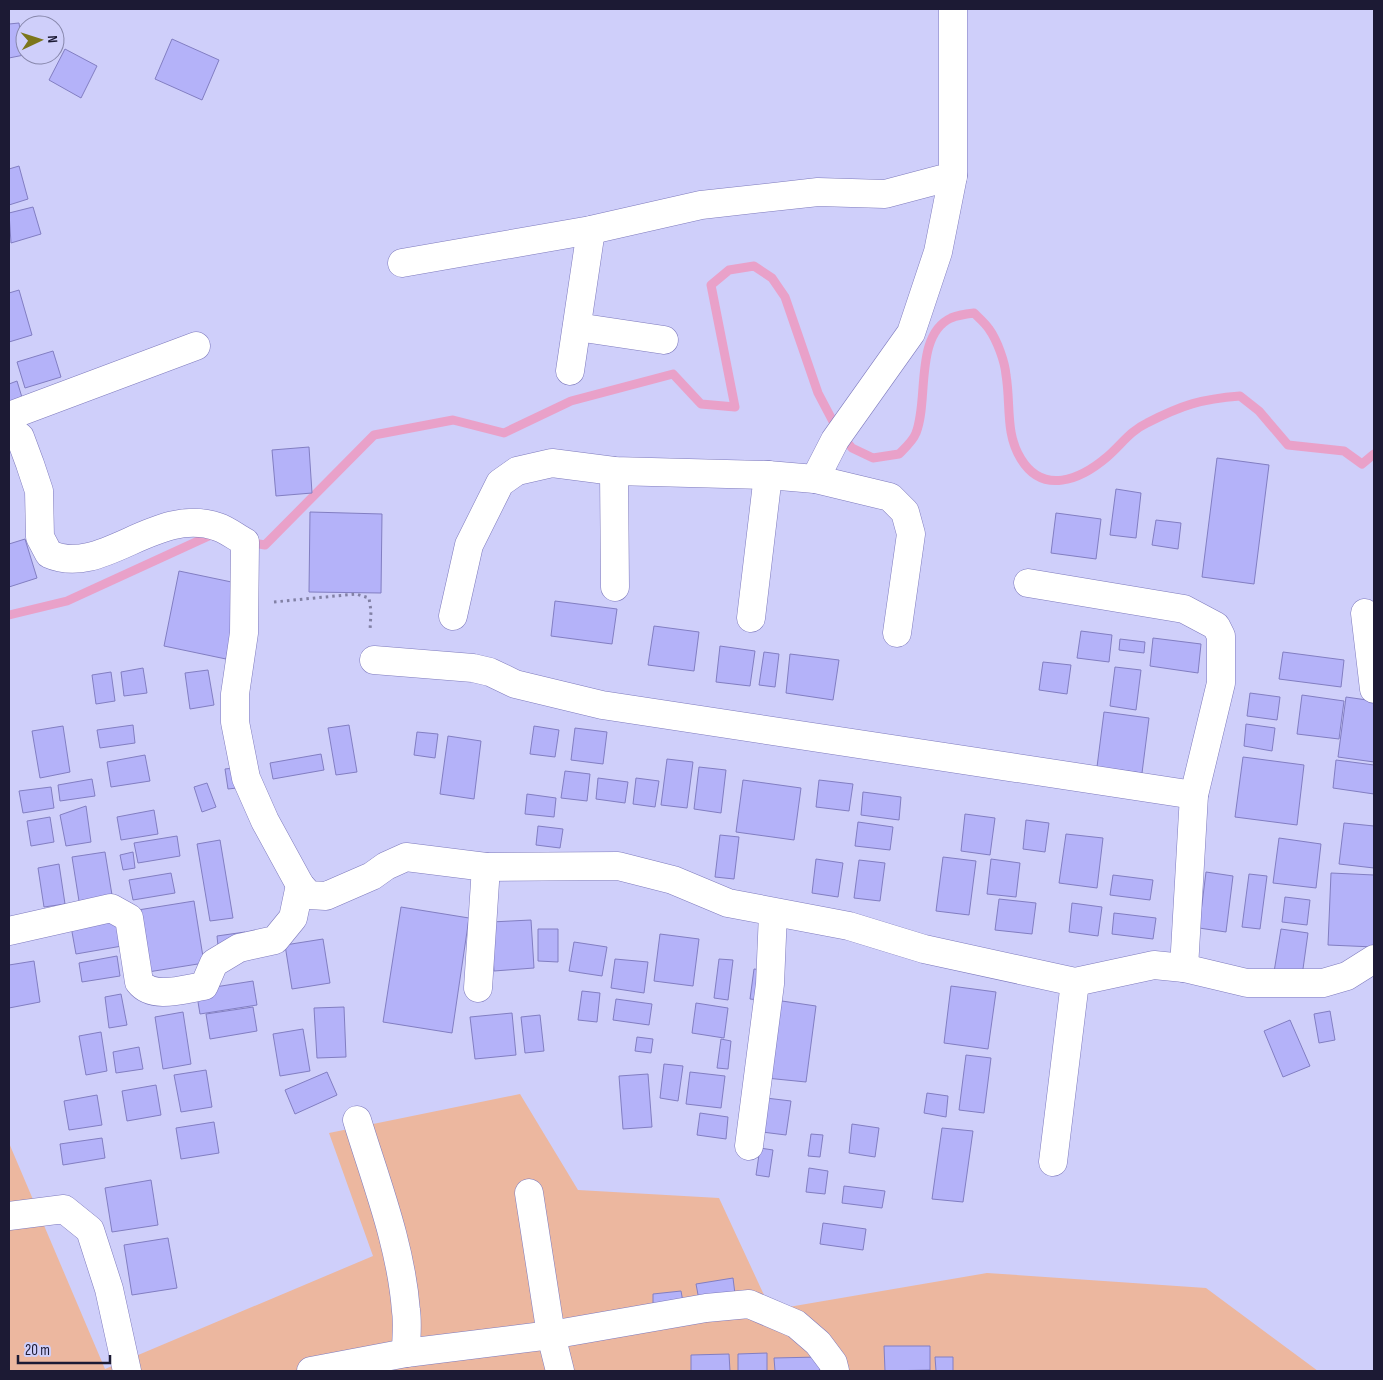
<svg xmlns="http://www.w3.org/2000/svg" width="1383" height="1380" viewBox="0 0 1383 1380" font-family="'Sofia Sans Condensed',sans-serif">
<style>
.green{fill:#ecb79f}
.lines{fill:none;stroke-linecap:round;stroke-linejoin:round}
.stream{stroke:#e9a1c9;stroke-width:9}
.building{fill:#b4b2f9;stroke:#827ec2}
.minor-casing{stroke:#7e7abd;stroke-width:29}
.path{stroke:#8281a5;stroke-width:3;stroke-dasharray:2.5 4;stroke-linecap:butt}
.minor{stroke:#fff;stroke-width:28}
</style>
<rect width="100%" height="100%" fill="#cfcffa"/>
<path class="green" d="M520,1094L578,1190L719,1198L771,1310L987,1273L1206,1288L1318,1371H9V1143L105,1369L373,1256L329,1133Z"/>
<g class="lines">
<g class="stream">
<path d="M247,542L265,545L374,435L453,420L504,433L571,401L673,374L701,404L735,407L711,285L729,270L754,266L772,278L785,297L818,393L838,431L852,448L873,458L899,454C905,448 913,441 916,433C929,401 914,335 951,318C958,315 966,314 974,313C979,318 985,323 989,329C997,340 1005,362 1006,375C1011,404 1005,434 1021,459C1043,495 1080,480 1107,457C1121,445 1130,431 1147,423C1182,405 1201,399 1240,396L1259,411L1288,445L1344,451L1362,464L1374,454"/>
<path d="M9,615L67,601L211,535L214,536"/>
</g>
</g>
<g class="building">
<path d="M19,23L24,55L9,58V24Z"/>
<path d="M172,39L219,60L202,100L155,79Z"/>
<path d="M65,49L97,66L81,98L49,80Z"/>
<path d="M19,166L28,199L9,205V169Z"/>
<path d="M33,207L41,234L11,243L9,213Z"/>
<path d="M19,290L32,335L9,342V293Z"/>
<path d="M53,351L61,377L25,388L17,362Z"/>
<path d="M17,381L24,404L9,409V384Z"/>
<path d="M309,447L312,493L276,496L272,450Z"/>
<path d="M1217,458L1269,465L1254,584L1202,577Z"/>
<path d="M1116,489L1141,493L1136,538L1110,535Z"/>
<path d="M310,512L382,514L381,593L309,592Z"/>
<path d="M1056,513L1101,519L1096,559L1051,553Z"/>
<path d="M1156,520L1181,523L1178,549L1152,545Z"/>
<path d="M25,539L37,578L9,587V544Z"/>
<path d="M179,571L241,584L226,659L164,646Z"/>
<path d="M555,601L617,609L612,644L551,636Z"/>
<path d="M654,626L699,632L694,671L648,665Z"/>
<path d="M1081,631L1112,635L1109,662L1077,658Z"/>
<path d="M1153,638L1201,644L1198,673L1150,666Z"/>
<path d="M1120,639L1145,642L1144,653L1119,650Z"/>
<path d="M720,646L755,651L750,686L716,682Z"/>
<path d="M764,652L779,654L775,687L759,685Z"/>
<path d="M1283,652L1344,660L1341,687L1279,679Z"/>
<path d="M790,654L839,660L833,700L786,693Z"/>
<path d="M1043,662L1071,665L1067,694L1039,690Z"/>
<path d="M1115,667L1141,670L1136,710L1110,706Z"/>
<path d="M143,668L147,693L124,696L121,672Z"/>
<path d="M208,670L214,705L190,709L185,673Z"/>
<path d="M111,672L115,701L96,704L92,675Z"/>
<path d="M1250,693L1280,697L1277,720L1247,716Z"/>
<path d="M1302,695L1344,701L1339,739L1297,734Z"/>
<path d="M1346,697L1374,701V762L1338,757Z"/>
<path d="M1104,712L1149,718L1142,773L1097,767Z"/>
<path d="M1246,724L1275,728L1272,751L1244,746Z"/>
<path d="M133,725L135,743L100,748L97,730Z"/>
<path d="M349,725L357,772L336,775L328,728Z"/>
<path d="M63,726L70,772L40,778L32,731Z"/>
<path d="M534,726L559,730L555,757L530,754Z"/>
<path d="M575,728L607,732L603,764L571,760Z"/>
<path d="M417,732L438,734L435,758L414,755Z"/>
<path d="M448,736L481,741L474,799L440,794Z"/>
<path d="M321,754L324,770L273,779L270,763Z"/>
<path d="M145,755L150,781L111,787L107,762Z"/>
<path d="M1243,757L1304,765L1297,825L1235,817Z"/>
<path d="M667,759L693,762L687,808L661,805Z"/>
<path d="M1336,760L1374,765V794L1333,788Z"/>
<path d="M699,767L726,770L721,813L694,809Z"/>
<path d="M234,768L237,788L228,789L225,769Z"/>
<path d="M565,771L590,774L587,801L561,798Z"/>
<path d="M598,778L628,782L625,803L596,799Z"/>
<path d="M636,778L659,781L655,807L633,804Z"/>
<path d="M92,779L95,796L60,801L58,785Z"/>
<path d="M743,780L801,788L794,840L736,832Z"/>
<path d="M819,780L853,784L849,811L816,807Z"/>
<path d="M207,783L216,807L202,812L194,787Z"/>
<path d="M51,787L54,808L23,813L19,791Z"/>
<path d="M863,792L901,797L899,820L861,815Z"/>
<path d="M527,794L556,798L554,817L525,814Z"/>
<path d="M86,806L91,842L66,846L60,815Z"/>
<path d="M154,810L158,834L121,840L117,817Z"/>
<path d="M965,814L995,818L990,855L961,851Z"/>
<path d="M50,817L54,842L31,846L27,821Z"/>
<path d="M1026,820L1049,823L1045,852L1023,849Z"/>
<path d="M858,822L893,827L890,850L855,846Z"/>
<path d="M1344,823L1374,826V868L1339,864Z"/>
<path d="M538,826L563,829L560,848L536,845Z"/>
<path d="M1066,834L1103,838L1097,888L1059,883Z"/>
<path d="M720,835L739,837L734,879L715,877Z"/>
<path d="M177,836L180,856L138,863L134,843Z"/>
<path d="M1279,838L1321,844L1316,888L1273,883Z"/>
<path d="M220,840L233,918L210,921L197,844Z"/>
<path d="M105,852L112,895L79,901L72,857Z"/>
<path d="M133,852L135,868L123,870L120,855Z"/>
<path d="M943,857L976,861L969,915L936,911Z"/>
<path d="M816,859L843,863L838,897L812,893Z"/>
<path d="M991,859L1020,863L1016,897L987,894Z"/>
<path d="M859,860L885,863L880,901L854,898Z"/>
<path d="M59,864L65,904L44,907L38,868Z"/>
<path d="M1206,872L1233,876L1226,932L1199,928Z"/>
<path d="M171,873L175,893L133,900L129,880Z"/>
<path d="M1331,873L1374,875V947L1328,945Z"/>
<path d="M1249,874L1267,876L1260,929L1242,927Z"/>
<path d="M1113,875L1153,880L1150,900L1110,895Z"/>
<path d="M1285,897L1310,900L1307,925L1282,922Z"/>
<path d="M999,899L1036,903L1032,934L995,930Z"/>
<path d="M194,901L204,963L148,972L138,910Z"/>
<path d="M1072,903L1102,907L1098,936L1069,932Z"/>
<path d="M401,907L469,918L452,1033L383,1022Z"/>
<path d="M117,913L122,946L76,954L70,921Z"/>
<path d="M1114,913L1156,918L1153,939L1112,934Z"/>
<path d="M531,920L534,968L494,971L491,922Z"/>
<path d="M538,929H558V962L538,961Z"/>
<path d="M1281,929L1308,933L1302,976L1274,972Z"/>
<path d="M245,932L247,942L218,946L217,936Z"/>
<path d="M660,934L699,939L693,986L654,981Z"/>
<path d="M323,939L330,983L292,989L285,945Z"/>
<path d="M574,942L607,947L602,976L569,971Z"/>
<path d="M117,956L120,976L82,982L79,963Z"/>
<path d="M615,959L648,962L644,993L611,988Z"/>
<path d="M719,959L733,960L728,1000L714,998Z"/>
<path d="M34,961L40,1002L9,1008V965Z"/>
<path d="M754,969L763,970L759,1000L750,999Z"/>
<path d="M253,981L257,1005L200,1014L196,990Z"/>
<path d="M951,986L996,992L988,1049L944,1043Z"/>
<path d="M582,991L600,993L597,1022L578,1020Z"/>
<path d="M121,994L127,1025L109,1028L105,997Z"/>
<path d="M616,999L652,1004L649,1025L613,1020Z"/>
<path d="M775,1000L816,1006L806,1082L766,1078Z"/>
<path d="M696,1003L728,1008L724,1038L692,1033Z"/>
<path d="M253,1007L257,1031L210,1039L206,1014Z"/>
<path d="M344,1007L346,1057L317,1058L314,1008Z"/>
<path d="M1330,1011L1335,1040L1319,1043L1314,1014Z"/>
<path d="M183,1012L191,1064L163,1069L155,1017Z"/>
<path d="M512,1013L516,1055L475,1059L470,1017Z"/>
<path d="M540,1015L544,1051L525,1053L521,1017Z"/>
<path d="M1290,1020L1310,1066L1283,1077L1264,1031Z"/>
<path d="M303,1029L310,1071L280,1076L273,1034Z"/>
<path d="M101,1032L107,1071L86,1075L79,1036Z"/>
<path d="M637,1037L653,1039L651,1053L635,1051Z"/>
<path d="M721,1039L731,1041L728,1069L717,1068Z"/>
<path d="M139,1047L143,1069L116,1073L113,1052Z"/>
<path d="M966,1055L991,1058L984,1113L959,1110Z"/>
<path d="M664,1064L683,1066L678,1101L660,1098Z"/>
<path d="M206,1070L212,1107L181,1112L174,1075Z"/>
<path d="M327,1072L337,1095L295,1114L285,1090Z"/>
<path d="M690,1072L725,1076L721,1108L686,1104Z"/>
<path d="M648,1074L652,1127L623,1129L619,1076Z"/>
<path d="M156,1085L161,1115L127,1121L122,1091Z"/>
<path d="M927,1093L948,1096L946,1117L924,1113Z"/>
<path d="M97,1095L102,1125L69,1130L64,1101Z"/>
<path d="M766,1098L791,1101L786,1135L762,1132Z"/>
<path d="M700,1113L728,1117L726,1139L697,1135Z"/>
<path d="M214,1122L219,1153L181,1159L176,1128Z"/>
<path d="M852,1124L879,1128L875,1157L849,1153Z"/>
<path d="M942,1128L973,1131L963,1202L932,1199Z"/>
<path d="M811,1134L823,1135L820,1157L808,1156Z"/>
<path d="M102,1138L105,1158L63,1165L60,1144Z"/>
<path d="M760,1148L773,1150L769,1177L756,1175Z"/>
<path d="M809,1168L828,1171L825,1194L806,1192Z"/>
<path d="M151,1180L158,1225L112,1232L105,1188Z"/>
<path d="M844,1186L885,1191L882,1208L842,1203Z"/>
<path d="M823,1223L866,1229L863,1250L820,1244Z"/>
<path d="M168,1238L177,1288L132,1295L124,1245Z"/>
<path d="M733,1278L735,1294L699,1300L696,1284Z"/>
<path d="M681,1291L683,1302L653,1305V1294Z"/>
<path d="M884,1346H930V1370L885,1371Z"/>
<path d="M767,1353V1371H738V1354Z"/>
<path d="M729,1354L730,1371H691V1355Z"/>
<path d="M819,1357L820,1371H775L774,1358Z"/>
<path d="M935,1357H953V1371H936Z"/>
</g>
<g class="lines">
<g class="minor-casing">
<g id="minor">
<path d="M402,263L591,230L701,205L818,192L885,194L953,176V9"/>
<path d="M577,327L664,340"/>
<path d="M570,371L591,230"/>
<path d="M9,416L196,346"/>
<path d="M9,428L20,437L30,464L39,491L40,537L49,554C103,578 155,505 218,527C227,530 236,537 245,542L244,633L235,694V722L246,778L265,821L300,885L309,895L326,896L372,876L386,866L406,857L486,867L618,866L673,880L728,903L849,926L924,949L1075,982L1154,965L1184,968L1247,983H1323L1347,976L1374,959"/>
<path d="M614,471L615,587"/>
<path d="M815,479L890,497L905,512L911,534L897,633"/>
<path d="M1028,583L1184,609L1216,626L1221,636V683L1194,795L1184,968"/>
<path d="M1365,613L1374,689"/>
<path d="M453,616L469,545L500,483L517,471L552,463L614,471L768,475L815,479L835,440L911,333L938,252L953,176"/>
<path d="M751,618L768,475"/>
<path d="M374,660L473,668L490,672L515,684L602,705L1194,795"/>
<path d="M9,931L111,908L129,918L139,982C153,1000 184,989 204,986L214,963L239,948L275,940L293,918L300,885"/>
<path d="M478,988L486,867"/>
<path d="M357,1120C376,1182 401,1245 406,1311C408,1324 406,1339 406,1353"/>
<path d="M749,1146L770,984L773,913"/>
<path d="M1053,1162L1075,982"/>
<path d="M529,1193L551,1335L560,1371"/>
<path d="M9,1216L64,1209L90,1230L109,1289L127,1371"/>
<path d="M311,1371L406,1353L551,1335L706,1308L749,1304L796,1324L818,1343L833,1363L835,1371"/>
</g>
</g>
<path class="path" d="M274,602L356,594L369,598L371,611L370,631"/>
<use href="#minor" class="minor"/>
</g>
<rect width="1383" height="1380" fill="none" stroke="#1c1a34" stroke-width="20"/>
<g transform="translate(40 40) rotate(86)"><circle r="24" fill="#cfcffa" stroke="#8787ab"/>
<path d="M0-4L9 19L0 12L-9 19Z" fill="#7c761a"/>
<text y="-8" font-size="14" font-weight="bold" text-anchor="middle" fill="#1c1a34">N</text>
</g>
<path d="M18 1355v8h92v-8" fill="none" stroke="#1c1a34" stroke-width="2.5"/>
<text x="25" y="1355" font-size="15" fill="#1c1a34" stroke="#cfcffa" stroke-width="4" paint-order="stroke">20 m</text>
</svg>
